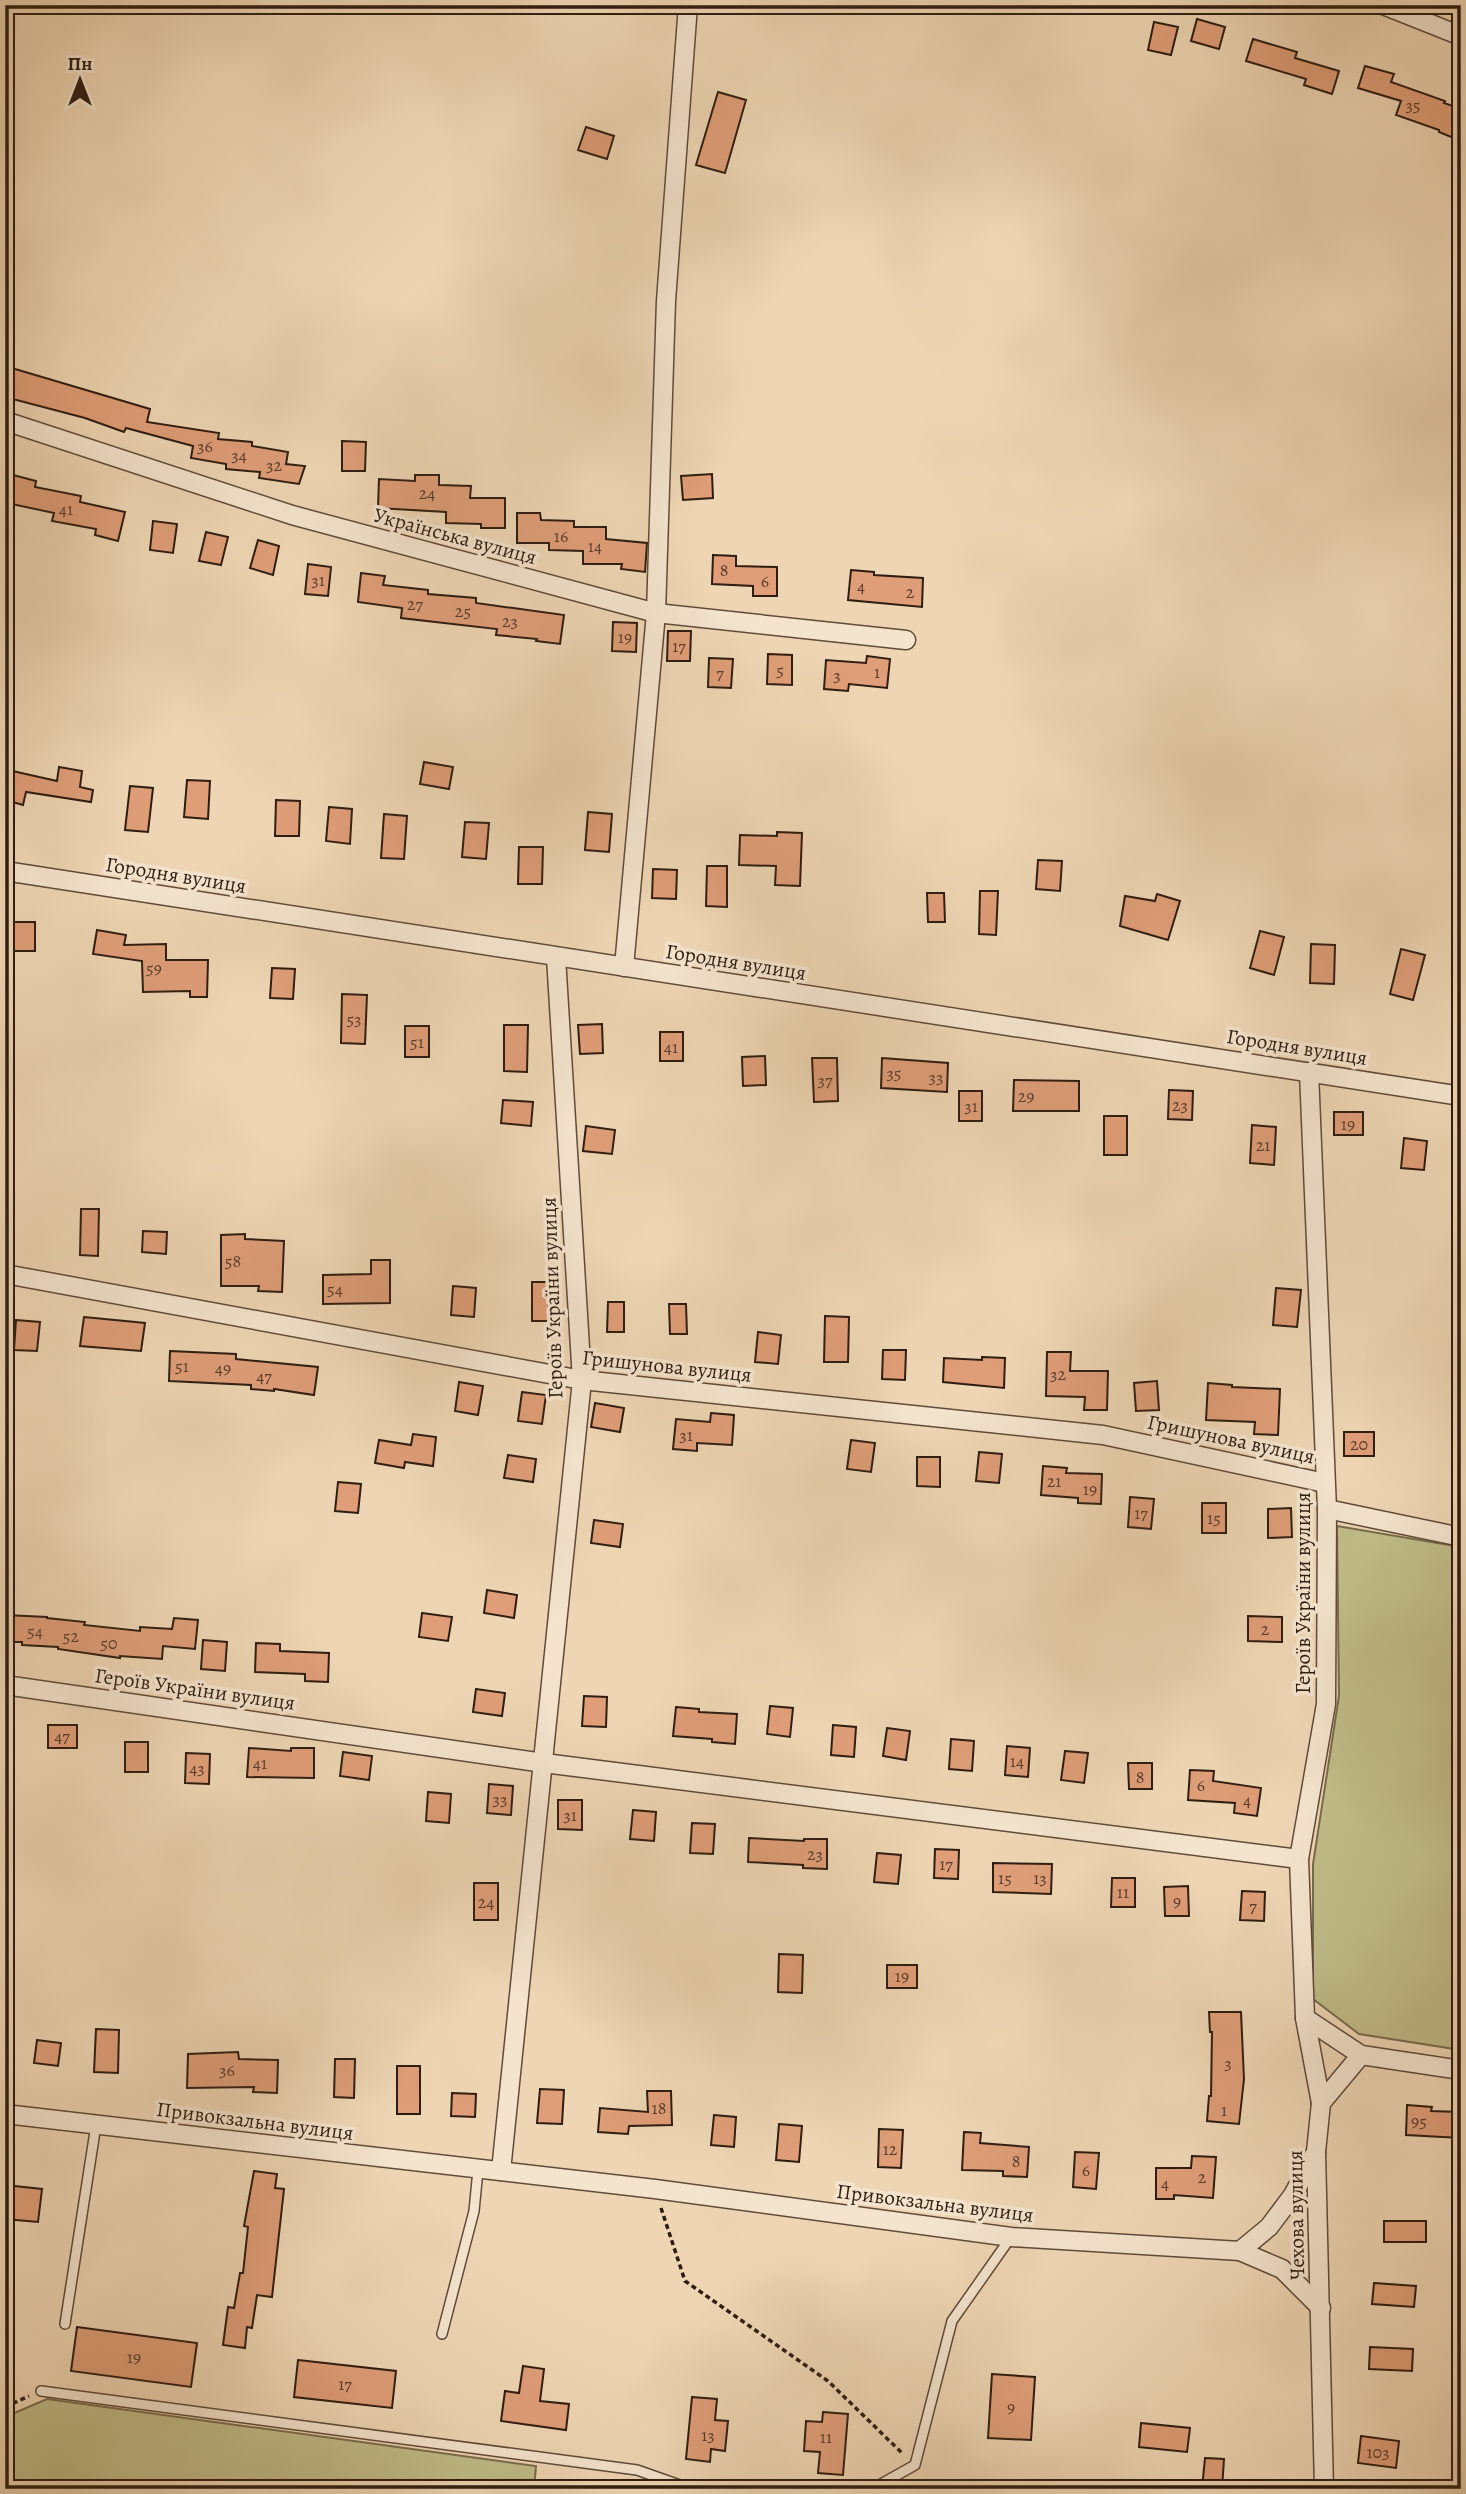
<svg xmlns="http://www.w3.org/2000/svg" width="1466" height="2494" viewBox="0 0 1466 2494" font-family="Alegreya,serif">
<style>
.green{fill:#c0bc88;stroke:#786c4c;stroke-width:2}
.building{fill:#df9e78;stroke:#2f1d11;stroke-width:2}
.lines{fill:none;stroke-linecap:round;stroke-linejoin:round}
.lane-casing{stroke:#5f4b3a;stroke-width:12}
.street-casing{stroke:#5f4b3a;stroke-width:21}
.path{stroke:#2f1d11;stroke-width:3.5;stroke-dasharray:5 3.5;stroke-linecap:butt}
.lane{stroke:#f4e4ce;stroke-width:9}
.street{stroke:#f4e4ce;stroke-width:18}
.labels{text-anchor:middle;stroke-width:7;stroke-linejoin:round;paint-order:stroke}
.number-label{font-size:18px;fill:#5b3d2b}
.street-label{font-size:21px;fill:#2f1d11;stroke:#f4e4ce}
</style>
<rect width="100%" height="100%" fill="#eed6b4"/>
<filter id="stains"><feTurbulence type="fractalNoise" baseFrequency=".00286" numOctaves="4"/><feColorMatrix values="0 0 0 0 .2 0 0 0 0 .09 0 0 0 0 .02 0 0 0 .5 -.17"/></filter>
<radialGradient id="worn" r=".72"><stop offset=".6" stop-color="#630" stop-opacity="0"/><stop offset="1" stop-color="#630" stop-opacity=".3"/></radialGradient>
<g class="green">
<path d="M1337,1526L1461,1547V2050L1359,2034L1313,1999V1864L1339,1696Z"/>
<path d="M47,2399L536,2466L534,2489H5V2417Z"/>
</g>
<g class="building">
<path d="M1197,19L1225,27L1219,49L1191,41Z"/>
<path d="M1154,22L1178,27L1171,55L1148,50Z"/>
<path d="M1253,39L1297,52L1295,58L1339,71L1332,94L1304,85L1306,79L1246,61Z"/>
<path d="M1365,66L1394,74L1391,82L1445,101L1444,103L1461,109V141L1439,132V130L1396,115L1401,101L1358,88Z"/>
<path d="M718,92L746,100L725,173L696,165Z"/>
<path d="M586,127L614,136L607,159L578,150Z"/>
<path d="M5,366L150,409L147,422L219,433L218,439L252,442V446L288,452L286,464L305,466L299,484L259,478L260,472L226,469V464L191,458L193,446L126,428L124,432L85,418L5,397Z"/>
<path d="M342,441L366,442L365,471H342Z"/>
<path d="M712,474L713,498L683,500L681,476Z"/>
<path d="M13,475L36,481L35,487L81,496L80,502L125,512L118,541L95,535L96,529L52,521L54,513L7,503Z"/>
<path d="M415,475H439V485L471,486L470,498H505V528H481V524L446,523V512L378,508L379,479L415,481Z"/>
<path d="M517,513H540L541,520L574,521V527H606V539L647,543L645,572L621,569L622,564H583V551L549,550V543H517Z"/>
<path d="M153,521L177,524L173,553L150,550Z"/>
<path d="M206,532L228,537L221,565L199,561Z"/>
<path d="M258,540L279,546L273,575L250,568Z"/>
<path d="M713,555L736,556V566L777,567V596H753V586L712,584Z"/>
<path d="M308,564L331,567L328,596L305,594Z"/>
<path d="M851,570L874,572V575L923,578L922,607L848,600Z"/>
<path d="M361,573L385,576L383,585L428,590V594L476,598V603L564,615L560,644L536,641L537,639L496,635L497,629L401,618L402,608L358,602Z"/>
<path d="M613,622L637,623L636,652L612,651Z"/>
<path d="M668,631H691L690,661H667Z"/>
<path d="M768,654L792,655V685L767,684Z"/>
<path d="M867,656L890,659L887,688L849,684L848,691L824,689L826,660L866,663Z"/>
<path d="M709,658L733,659L731,688L708,687Z"/>
<path d="M424,762L453,767L449,789L420,784Z"/>
<path d="M59,767L82,771L80,787L93,790L91,802L26,792L23,805L5,800L8,770L57,781Z"/>
<path d="M187,780L210,781L208,819L184,817Z"/>
<path d="M130,786L153,788L148,832L125,830Z"/>
<path d="M276,800L300,801L299,836H275Z"/>
<path d="M329,807L352,809L350,844L326,841Z"/>
<path d="M588,812L612,814L609,852L585,850Z"/>
<path d="M384,814L407,816L404,859L381,858Z"/>
<path d="M465,822L489,823L486,859L462,857Z"/>
<path d="M777,832L802,833L800,886L775,885L776,866L739,865L740,835L777,836Z"/>
<path d="M519,847H543L542,884H518Z"/>
<path d="M1038,860L1062,861L1060,891L1036,889Z"/>
<path d="M707,866H727V907L706,906Z"/>
<path d="M653,869L677,870L676,899L652,898Z"/>
<path d="M980,891H998L996,935L979,934Z"/>
<path d="M927,893H944L945,922H928Z"/>
<path d="M1157,894L1180,901L1168,940L1120,926L1125,896L1155,901Z"/>
<path d="M12,922H35V951H11Z"/>
<path d="M97,930L126,935L124,945L166,944V960H208L207,997H190V991L143,992L142,961L93,954Z"/>
<path d="M1260,931L1284,937L1274,975L1250,968Z"/>
<path d="M1311,944L1335,945L1334,984L1310,983Z"/>
<path d="M1401,949L1425,955L1413,1000L1390,994Z"/>
<path d="M272,968L295,969L293,999L270,998Z"/>
<path d="M342,994L367,995L365,1044L341,1043Z"/>
<path d="M602,1024L603,1053L580,1054L578,1025Z"/>
<path d="M504,1025H528L527,1072L504,1071Z"/>
<rect x="405" y="1026" width="24" height="31"/>
<rect x="660" y="1032" width="23" height="29"/>
<path d="M765,1056L766,1085L743,1086L742,1057Z"/>
<path d="M812,1058H837L838,1101L814,1102Z"/>
<path d="M882,1058L948,1063L947,1092L881,1088Z"/>
<path d="M1014,1080L1079,1081V1111H1013Z"/>
<path d="M1169,1090L1193,1091L1192,1120L1168,1119Z"/>
<rect x="959" y="1091" width="23" height="30"/>
<path d="M503,1100L533,1102L531,1126L501,1123Z"/>
<rect x="1334" y="1112" width="29" height="23"/>
<rect x="1104" y="1116" width="23" height="39"/>
<path d="M1252,1125L1276,1127L1274,1165L1250,1163Z"/>
<path d="M586,1126L615,1130L612,1154L583,1151Z"/>
<path d="M1404,1138L1427,1141L1424,1170L1401,1168Z"/>
<path d="M81,1209H99L98,1256L80,1255Z"/>
<path d="M143,1231L167,1232L166,1254L142,1252Z"/>
<path d="M245,1234V1239L284,1241L282,1292L258,1291L259,1286H221V1235Z"/>
<path d="M371,1260H390V1303L323,1304V1275L371,1274Z"/>
<rect x="532" y="1282" width="16" height="39"/>
<path d="M453,1286L476,1288L474,1317L451,1315Z"/>
<path d="M1276,1288L1301,1290L1297,1327L1273,1325Z"/>
<path d="M608,1302H624V1332H607Z"/>
<path d="M669,1304H686L687,1334H670Z"/>
<path d="M825,1316L849,1317L848,1362H824Z"/>
<path d="M84,1317L145,1323L141,1351L80,1346Z"/>
<path d="M16,1320L40,1322L37,1351L14,1350Z"/>
<path d="M758,1332L781,1335L778,1364L755,1362Z"/>
<path d="M883,1350H906L905,1380L882,1379Z"/>
<path d="M170,1351L236,1354V1359L318,1367L314,1395L274,1389V1391L251,1389V1385L169,1381Z"/>
<path d="M1047,1352H1071L1070,1371H1108L1107,1410H1084L1085,1397L1046,1396Z"/>
<path d="M982,1357L1005,1358L1004,1388L943,1382L944,1358L982,1360Z"/>
<path d="M1157,1381L1159,1410L1136,1411L1134,1383Z"/>
<path d="M459,1382L483,1386L478,1415L455,1411Z"/>
<path d="M1208,1383L1232,1385V1387L1280,1389L1278,1435L1254,1434L1255,1422L1206,1420Z"/>
<path d="M522,1392L546,1395L542,1424L518,1421Z"/>
<path d="M595,1403L624,1408L620,1432L591,1427Z"/>
<path d="M711,1413L734,1415L732,1445L697,1443V1451L673,1449L676,1419L710,1422Z"/>
<rect x="1344" y="1432" width="30" height="24"/>
<path d="M413,1434L436,1437L433,1466L405,1462L404,1468L375,1463L379,1440L411,1445Z"/>
<path d="M851,1440L875,1443L871,1472L847,1469Z"/>
<path d="M979,1452L1002,1454L999,1483L976,1481Z"/>
<path d="M508,1455L536,1459L533,1482L504,1478Z"/>
<path d="M917,1457H940V1487L917,1486Z"/>
<path d="M1043,1466L1067,1468L1066,1473L1102,1474L1101,1504L1078,1503V1498L1041,1495Z"/>
<path d="M338,1482L361,1484L358,1513L335,1511Z"/>
<path d="M1130,1497L1154,1499L1151,1529L1128,1527Z"/>
<rect x="1202" y="1503" width="24" height="30"/>
<path d="M1291,1508L1292,1537L1268,1538V1509Z"/>
<path d="M594,1520L623,1524L620,1547L591,1543Z"/>
<path d="M487,1590L517,1595L514,1618L484,1613Z"/>
<path d="M422,1613L452,1617L448,1641L419,1637Z"/>
<path d="M5,1615L47,1617V1618L85,1622L84,1625L140,1631V1627L172,1629L174,1618L198,1620L195,1649L163,1646L162,1659L120,1656V1658L58,1649V1647L22,1645V1642H5Z"/>
<path d="M1248,1616L1282,1617V1642L1248,1641Z"/>
<path d="M203,1640L227,1642L225,1671L201,1669Z"/>
<path d="M256,1643L280,1644V1651L329,1653L328,1682L305,1681V1674L255,1672Z"/>
<path d="M476,1689L505,1693L502,1716L473,1712Z"/>
<path d="M584,1696L607,1697L606,1727L582,1726Z"/>
<path d="M770,1706L793,1708L790,1737L767,1734Z"/>
<path d="M676,1707L699,1709V1712L737,1714L735,1744L712,1742V1739L673,1736Z"/>
<rect x="48" y="1725" width="29" height="23"/>
<path d="M833,1725L856,1727L854,1757L831,1755Z"/>
<path d="M887,1728L910,1731L906,1760L883,1756Z"/>
<path d="M951,1739L974,1741L972,1771L949,1769Z"/>
<rect x="125" y="1742" width="23" height="30"/>
<path d="M1007,1746L1030,1748L1028,1777L1005,1775Z"/>
<path d="M249,1748L291,1751V1748H314V1778L247,1777Z"/>
<path d="M1065,1751L1088,1753L1084,1783L1061,1780Z"/>
<path d="M343,1752L372,1756L369,1780L340,1776Z"/>
<path d="M186,1753L210,1754L209,1784L185,1783Z"/>
<path d="M1128,1763H1152V1789H1129Z"/>
<path d="M1190,1770L1214,1771L1213,1781L1261,1788L1257,1816L1234,1813L1235,1803L1188,1800Z"/>
<path d="M489,1784L513,1786L511,1815L487,1813Z"/>
<path d="M428,1792L451,1794L449,1823L426,1821Z"/>
<path d="M558,1800H582V1830L558,1829Z"/>
<path d="M633,1810L656,1812L654,1841L630,1839Z"/>
<path d="M692,1823L715,1824L713,1854L690,1853Z"/>
<path d="M749,1838L804,1841V1839H827V1869L803,1868V1865L748,1862Z"/>
<path d="M935,1849L959,1850L958,1879L934,1878Z"/>
<path d="M877,1853L901,1855L898,1884L874,1882Z"/>
<path d="M993,1863L1052,1864L1051,1894L993,1892Z"/>
<path d="M1112,1878H1135V1907H1111Z"/>
<rect x="474" y="1883" width="24" height="37"/>
<path d="M1188,1886L1189,1916H1165L1164,1887Z"/>
<path d="M1242,1891L1265,1892L1264,1921L1240,1920Z"/>
<path d="M779,1954L803,1955L802,1993L778,1992Z"/>
<rect x="887" y="1965" width="30" height="23"/>
<path d="M1209,2012H1241L1244,2079L1239,2124L1207,2121L1209,2096H1211L1212,2032H1210Z"/>
<path d="M96,2029L119,2030L118,2073L94,2072Z"/>
<path d="M37,2040L61,2043L58,2066L34,2063Z"/>
<path d="M238,2052L239,2059L278,2060L277,2093L253,2092L254,2087L187,2088L188,2054Z"/>
<path d="M335,2059H355L354,2098L334,2097Z"/>
<rect x="397" y="2066" width="23" height="48"/>
<path d="M540,2089L564,2090L562,2124L537,2123Z"/>
<path d="M647,2091H671L672,2125L629,2126L628,2134L598,2132L600,2108L648,2112Z"/>
<path d="M452,2093L476,2094L475,2117L451,2116Z"/>
<path d="M1407,2105L1432,2107L1431,2111L1461,2112V2138L1406,2135Z"/>
<path d="M714,2115L736,2117L734,2147L711,2145Z"/>
<path d="M779,2124L802,2126L799,2162L776,2160Z"/>
<path d="M879,2129L903,2130L901,2168L878,2167Z"/>
<path d="M964,2132L981,2133L980,2143L1029,2147L1027,2177L1003,2176V2171L962,2170Z"/>
<path d="M1075,2152L1099,2153L1096,2189L1073,2187Z"/>
<path d="M1192,2156L1216,2157L1213,2198L1174,2195V2199H1156V2168H1191Z"/>
<path d="M254,2171L277,2174L275,2188L284,2189L272,2297L257,2295L252,2328L247,2327L245,2348L223,2345L228,2307L234,2308L240,2273H243L248,2227L244,2226Z"/>
<path d="M5,2185L42,2189L38,2222L5,2219Z"/>
<rect x="1384" y="2221" width="42" height="21"/>
<path d="M1374,2283L1416,2286L1414,2307L1372,2304Z"/>
<path d="M77,2327L197,2343L191,2387L71,2371Z"/>
<path d="M1370,2347L1413,2349L1412,2371L1369,2369Z"/>
<path d="M298,2360L396,2371L392,2408L294,2397Z"/>
<path d="M523,2366L544,2369L540,2401L569,2404L566,2430L501,2421L505,2391L519,2393Z"/>
<path d="M992,2374L1035,2377L1031,2440L988,2438Z"/>
<path d="M692,2397L717,2399L715,2420L728,2421L725,2451L711,2449L710,2462L686,2459Z"/>
<path d="M823,2412L848,2414L843,2475L818,2473L820,2452L804,2451L806,2421L822,2422Z"/>
<path d="M1141,2423L1190,2428L1187,2452L1139,2447Z"/>
<path d="M1361,2436L1399,2441L1396,2468L1358,2463Z"/>
<path d="M1205,2458L1224,2459L1222,2489H1202Z"/>
</g>
<g class="lines">
<g class="lane-casing">
<g id="lane">
<path d="M65,2324L96,2125"/>
<path d="M442,2334L474,2211L478,2170"/>
<path d="M41,2391L637,2470L691,2489"/>
<path d="M872,2489L915,2465L952,2321L1011,2237"/>
</g>
</g>
<g class="street-casing">
<g id="street">
<path d="M1383,5L1461,36"/>
<path d="M5,421L292,515L656,613L906,640"/>
<path d="M5,871L1461,1096"/>
<path d="M624,967L656,613L666,301L688,5"/>
<path d="M1309,1072L1327,1509L1326,1704L1299,1859L1305,2018L1321,2103"/>
<path d="M5,1274L582,1380L1103,1435L1325,1483"/>
<path d="M1327,1509L1461,1537"/>
<path d="M5,1685L544,1763L1299,1859"/>
<path d="M1305,2018L1361,2055"/>
<path d="M5,2114L655,2189L1011,2237L1240,2251L1269,2227L1293,2195L1316,2152"/>
<path d="M501,2171L582,1380L556,957"/>
<path d="M1240,2251L1282,2269L1321,2308"/>
<path d="M1324,2489L1316,2152L1321,2103L1361,2055L1461,2070"/>
</g>
</g>
<g class="path">
<path d="M661,2208L685,2281L828,2381L903,2454"/>
<path d="M5,2407L29,2396"/>
<path d="M608,2489L618,2483"/>
</g>
<use href="#lane" class="lane"/>
<use href="#street" class="street"/>
</g>
<g class="labels">
<g class="number-label">
<text x="1413" y="111">35</text>
<text x="205" y="452">36</text>
<text x="239" y="461">34</text>
<text x="274" y="471">32</text>
<text x="427" y="499">24</text>
<text x="66" y="515">41</text>
<text x="561" y="542">16</text>
<text x="595" y="552">14</text>
<text x="724" y="576">8</text>
<text x="318" y="586">31</text>
<text x="765" y="587">6</text>
<text x="861" y="592">4</text>
<text x="910" y="598">2</text>
<text x="415" y="610">27</text>
<text x="463" y="617">25</text>
<text x="510" y="627">23</text>
<text x="625" y="643">19</text>
<text x="679" y="652">17</text>
<text x="780" y="676">5</text>
<text x="877" y="678">1</text>
<text x="720" y="679">7</text>
<text x="837" y="681">3</text>
<text x="154" y="974">59</text>
<text x="354" y="1025">53</text>
<text x="417" y="1048">51</text>
<text x="671" y="1053">41</text>
<text x="894" y="1079">35</text>
<text x="936" y="1083">33</text>
<text x="825" y="1086">37</text>
<text x="1026" y="1102">29</text>
<text x="1180" y="1111">23</text>
<text x="971" y="1112">31</text>
<text x="1348" y="1130">19</text>
<text x="1263" y="1151">21</text>
<text x="233" y="1267">58</text>
<text x="335" y="1295">54</text>
<text x="182" y="1372">51</text>
<text x="223" y="1374">49</text>
<text x="1058" y="1380">32</text>
<text x="264" y="1382">47</text>
<text x="686" y="1441">31</text>
<text x="1359" y="1450">20</text>
<text x="1054" y="1487">21</text>
<text x="1090" y="1495">19</text>
<text x="1141" y="1519">17</text>
<text x="1214" y="1524">15</text>
<text x="1265" y="1635">2</text>
<text x="35" y="1637">54</text>
<text x="71" y="1642">52</text>
<text x="109" y="1649">50</text>
<text x="62" y="1742">47</text>
<text x="1017" y="1767">14</text>
<text x="260" y="1769">41</text>
<text x="197" y="1774">43</text>
<text x="1140" y="1783">8</text>
<text x="1201" y="1791">6</text>
<text x="500" y="1805">33</text>
<text x="1247" y="1806">4</text>
<text x="570" y="1821">31</text>
<text x="815" y="1860">23</text>
<text x="946" y="1870">17</text>
<text x="1005" y="1884">15</text>
<text x="1040" y="1884">13</text>
<text x="1123" y="1898">11</text>
<text x="1177" y="1907">9</text>
<text x="486" y="1908">24</text>
<text x="1253" y="1912">7</text>
<text x="902" y="1982">19</text>
<text x="1228" y="2069">3</text>
<text x="227" y="2076">36</text>
<text x="659" y="2114">18</text>
<text x="1224" y="2116">1</text>
<text x="1419" y="2127">95</text>
<text x="890" y="2155">12</text>
<text x="1016" y="2167">8</text>
<text x="1086" y="2176">6</text>
<text x="1202" y="2183">2</text>
<text x="1165" y="2189">4</text>
<text x="134" y="2363">19</text>
<text x="345" y="2390">17</text>
<text x="1011" y="2413">9</text>
<text x="708" y="2441">13</text>
<text x="826" y="2443">11</text>
<text x="1378" y="2458">103</text>
</g>
<g class="street-label">
<text transform="translate(455 536) rotate(15)" y="7">Українська вулиця</text>
<text transform="translate(176 875) rotate(9)" y="7">Городня вулиця</text>
<text transform="translate(736 962) rotate(9)" y="7">Городня вулиця</text>
<text transform="translate(1297 1047) rotate(9)" y="7">Городня вулиця</text>
<text transform="translate(552 1298) rotate(-92)" y="7">Героїв України вулиця</text>
<text transform="translate(667 1366) rotate(6)" y="7">Гришунова вулиця</text>
<text transform="translate(1231 1439) rotate(12)" y="7">Гришунова вулиця</text>
<text transform="translate(1303 1593) rotate(-90)" y="7">Героїв України вулиця</text>
<text transform="translate(195 1689) rotate(8)" y="7">Героїв України вулиця</text>
<text transform="translate(255 2121) rotate(7)" y="7">Привокзальна вулиця</text>
<text transform="translate(935 2203) rotate(7)" y="7">Привокзальна вулиця</text>
<text transform="translate(1296 2215) rotate(-91)" y="7">Чехова вулиця</text>
</g>
</g>
<rect width="1466" height="2494" fill="none" stroke="#eed6b4" stroke-width="28"/>
<rect x="7" y="7" width="1452" height="2480" fill="none" stroke="#2f1d11" stroke-width="3.5"/>
<rect x="14" y="14" width="1438" height="2466" fill="none" stroke="#2f1d11" stroke-width="2"/>
<g transform="translate(80 80)" stroke="#f4e4ce" stroke-width="5" paint-order="stroke">
<path d="M0-5L12 26L0 18L-12 26Z" fill="#2f1d11"/>
<text y="-10" font-size="19" font-weight="bold" text-anchor="middle" fill="#2f1d11">Пн</text>
</g>
<rect width="100%" height="100%" filter="url(#stains)"/>
<rect width="100%" height="100%" fill="url(#worn)"/>
</svg>
